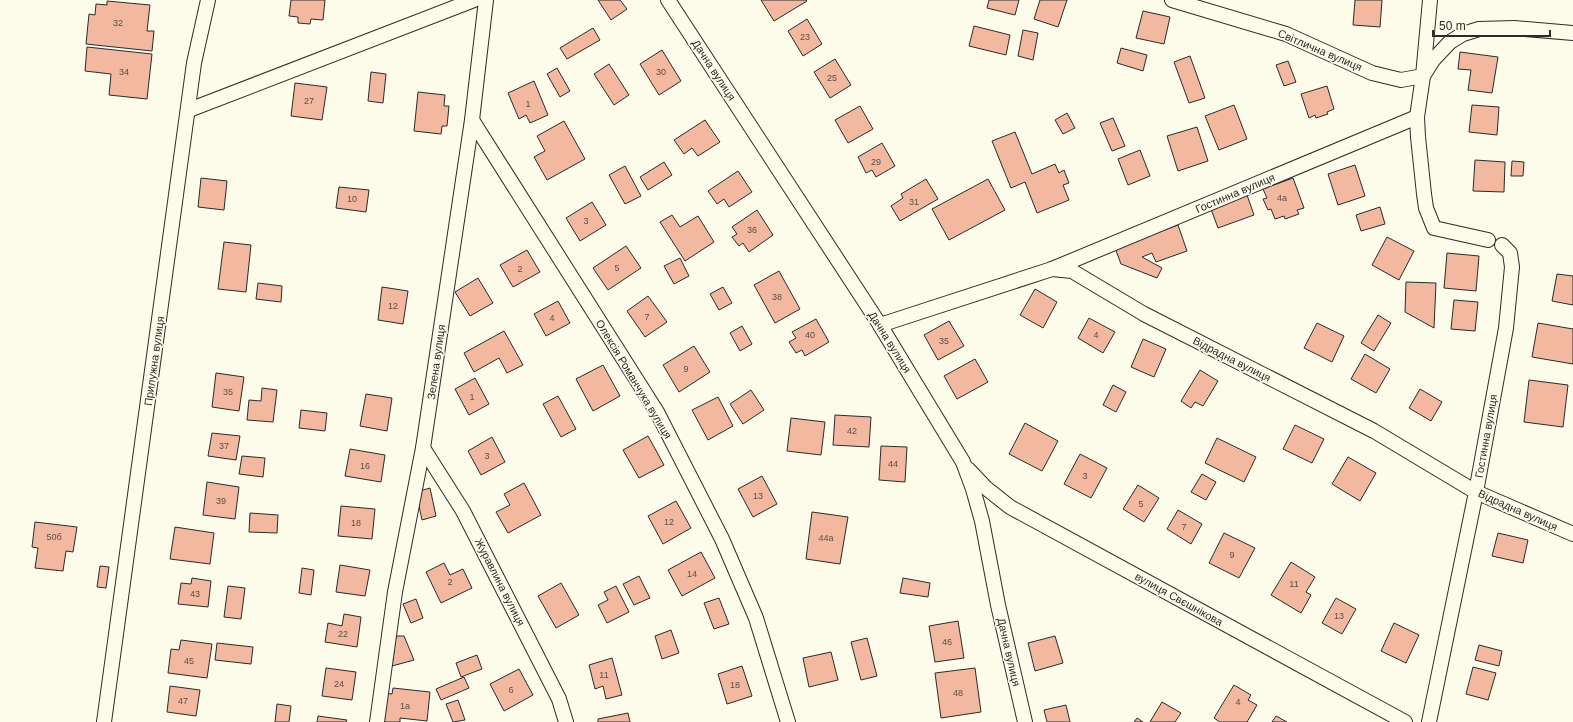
<svg xmlns="http://www.w3.org/2000/svg" width="1573" height="722" viewBox="0 0 1573 722" font-family="Arial,sans-serif">
<style>
.building{fill:#f2b8a0;stroke:#2b2b2b}
.lines{fill:none;stroke-linecap:round;stroke-linejoin:round}
.minor-casing{stroke:#2b2b2b;stroke-width:16}
.minor{stroke:#fdfbea;stroke-width:14}
.labels{text-anchor:middle;stroke-width:3;stroke-linejoin:round;paint-order:stroke}
.number-label{font-size:9px;fill:#5d4e48}
.street-label{font-size:11px;fill:#2b2b2b;stroke:#fdfbea}
</style>
<rect width="100%" height="100%" fill="#fdfbea"/>
<g class="building">
<path d="M291,0H325L323,20L311,19L310,24L298,23V17L289,16Z"/>
<path d="M598,0H620L627,9L611,20Z"/>
<path d="M761,0H806L807,1L774,21Z"/>
<path d="M989,0H1019L1015,15L987,8Z"/>
<path d="M1040,0H1067L1058,27L1034,19Z"/>
<path d="M1355,0H1382L1380,27L1353,25Z"/>
<path d="M107,1L150,5L147,31H154L152,51L86,44L89,14L95,15L96,4L107,5Z"/>
<path d="M1143,11L1170,17L1164,44L1136,38Z"/>
<path d="M807,19L822,44L803,56L788,31Z"/>
<path d="M974,26L1010,35L1006,55L969,46Z"/>
<path d="M593,28L600,40L567,59L560,48Z"/>
<path d="M1023,30L1038,33L1033,60L1018,56Z"/>
<path d="M87,47L152,54L147,99L109,95L111,74L85,71Z"/>
<path d="M1121,48L1147,55L1143,71L1117,63Z"/>
<path d="M662,50L681,81L659,95L640,64Z"/>
<path d="M1460,52L1498,57L1492,93L1468,90L1471,70L1458,69Z"/>
<path d="M1190,56L1205,98L1189,103L1174,62Z"/>
<path d="M835,59L851,85L830,98L814,72Z"/>
<path d="M1288,61L1296,82L1284,86L1276,65Z"/>
<path d="M609,64L629,95L614,105L594,74Z"/>
<path d="M557,68L570,91L560,97L547,74Z"/>
<path d="M371,72L386,74L383,103L368,101Z"/>
<path d="M534,81L548,115L530,123L526,115L519,119L508,93Z"/>
<path d="M295,83L327,87L322,120L291,116Z"/>
<path d="M1327,86L1334,109L1327,112L1328,114L1316,118L1315,115L1309,118L1301,94Z"/>
<path d="M418,92L445,95L444,106H449L447,126H442L441,134L414,131Z"/>
<path d="M1234,105L1247,139L1219,150L1205,116Z"/>
<path d="M1472,105L1499,107L1497,135L1469,132Z"/>
<path d="M860,106L873,129L848,143L835,120Z"/>
<path d="M1067,113L1075,128L1063,134L1055,120Z"/>
<path d="M1113,118L1125,146L1112,151L1100,123Z"/>
<path d="M705,120L720,142L698,156L692,148L684,154L674,140Z"/>
<path d="M564,121L585,159L547,180L534,157L545,151L537,136Z"/>
<path d="M1197,127L1208,161L1178,171L1167,136Z"/>
<path d="M1015,132L1032,174L1055,164L1059,173L1064,170L1069,183L1063,185L1069,200L1037,213L1025,182L1011,188L992,141Z"/>
<path d="M882,143L895,166L876,177L872,170L866,173L858,157Z"/>
<path d="M1140,150L1150,176L1128,185L1118,159Z"/>
<path d="M1475,160L1505,162L1504,192L1473,191Z"/>
<path d="M1512,161L1524,162L1523,176H1511Z"/>
<path d="M664,162L672,175L648,190L640,177Z"/>
<path d="M1355,165L1365,196L1338,205L1328,174Z"/>
<path d="M625,166L641,196L625,204L609,175Z"/>
<path d="M738,171L752,192L729,207L724,199L717,204L708,191Z"/>
<path d="M201,178L227,181L224,210L198,207Z"/>
<path d="M1293,178L1304,208L1297,210L1299,214L1285,219L1284,216L1275,219L1271,209L1268,210L1263,199L1267,198L1263,189Z"/>
<path d="M926,179L938,199L900,221L891,206L903,198L901,194Z"/>
<path d="M988,179L1005,210L949,240L932,209Z"/>
<path d="M339,187L369,190L366,212L336,208Z"/>
<path d="M1247,195L1254,215L1218,228L1211,209Z"/>
<path d="M592,202L606,225L580,241L566,218Z"/>
<path d="M1380,207L1385,224L1361,231L1356,215Z"/>
<path d="M757,210L773,235L749,252L743,243L739,246L732,237L737,234L732,227Z"/>
<path d="M672,215L680,227L698,216L714,242L685,261L660,222Z"/>
<path d="M1178,225L1187,251L1156,262L1152,253L1142,257L1162,268L1157,278L1121,264L1115,248Z"/>
<path d="M1387,237L1414,251L1399,280L1372,265Z"/>
<path d="M224,242L251,245L246,292L218,289Z"/>
<path d="M626,246L641,268L608,290L593,268Z"/>
<path d="M527,250L540,272L513,287L500,265Z"/>
<path d="M1447,253L1479,256L1476,291L1444,288Z"/>
<path d="M680,258L689,276L674,284L664,266Z"/>
<path d="M779,271L800,309L775,323L754,285Z"/>
<path d="M1557,274L1573,276V305L1552,301Z"/>
<path d="M478,278L493,303L470,316L455,292Z"/>
<path d="M1406,282L1436,283L1434,328L1405,312Z"/>
<path d="M258,283L282,286L281,302L256,299Z"/>
<path d="M382,287L408,291L403,324L378,320Z"/>
<path d="M723,287L732,303L719,310L710,294Z"/>
<path d="M1035,289L1057,302L1043,328L1020,315Z"/>
<path d="M648,296L667,322L645,337L627,311Z"/>
<path d="M1454,300L1478,302L1475,331L1451,329Z"/>
<path d="M558,301L570,323L546,336L534,314Z"/>
<path d="M1378,315L1391,323L1374,351L1361,343Z"/>
<path d="M1089,318L1115,332L1103,353L1078,338Z"/>
<path d="M816,319L829,342L805,356L802,350L796,353L789,342L796,338L792,332Z"/>
<path d="M949,321L964,346L938,360L924,335Z"/>
<path d="M1317,323L1344,336L1332,362L1304,348Z"/>
<path d="M1538,323L1573,329V364L1532,357Z"/>
<path d="M742,326L752,344L740,351L730,333Z"/>
<path d="M504,331L523,365L507,373L499,358L474,372L464,353Z"/>
<path d="M1143,339L1166,349L1154,377L1131,367Z"/>
<path d="M694,346L710,372L679,392L663,365Z"/>
<path d="M1365,354L1390,369L1376,393L1351,379Z"/>
<path d="M975,359L988,382L957,399L944,376Z"/>
<path d="M603,365L620,396L593,411L576,379Z"/>
<path d="M1200,370L1218,381L1203,406L1195,402L1191,408L1181,401Z"/>
<path d="M216,373L244,377L239,411L212,407Z"/>
<path d="M475,378L489,404L469,415L455,389Z"/>
<path d="M1529,380L1568,385L1563,427L1524,422Z"/>
<path d="M1113,385L1126,392L1116,412L1103,405Z"/>
<path d="M262,388L277,390L273,422L247,420L249,400L261,401Z"/>
<path d="M1420,389L1442,402L1431,421L1409,408Z"/>
<path d="M751,390L764,410L743,424L730,404Z"/>
<path d="M366,394L392,398L387,431L360,426Z"/>
<path d="M558,396L576,429L561,437L543,404Z"/>
<path d="M718,397L733,426L708,440L692,410Z"/>
<path d="M301,410L327,413L325,431L299,428Z"/>
<path d="M835,415L871,417L869,447L833,445Z"/>
<path d="M791,418L825,422L821,455L787,451Z"/>
<path d="M1025,423L1058,441L1042,471L1009,454Z"/>
<path d="M1295,425L1324,439L1312,463L1283,449Z"/>
<path d="M212,433L240,436L236,460L208,456Z"/>
<path d="M648,436L664,465L639,478L623,450Z"/>
<path d="M492,437L505,462L481,475L468,451Z"/>
<path d="M1217,438L1256,457L1244,482L1205,463Z"/>
<path d="M881,446L907,447L905,482L879,480Z"/>
<path d="M350,449L385,455L381,482L345,476Z"/>
<path d="M1080,454L1107,468L1091,498L1064,484Z"/>
<path d="M242,456L265,458L263,477L239,474Z"/>
<path d="M1348,457L1376,473L1360,501L1332,484Z"/>
<path d="M1202,474L1216,482L1206,500L1191,492Z"/>
<path d="M762,476L777,504L753,517L738,489Z"/>
<path d="M207,482L239,487L235,519L203,515Z"/>
<path d="M524,483L541,515L508,533L496,512L510,505L504,494Z"/>
<path d="M1138,485L1159,498L1144,522L1123,509Z"/>
<path d="M430,488L436,516L422,520L416,492Z"/>
<path d="M676,501L691,528L663,544L648,516Z"/>
<path d="M341,506L375,509L372,539L338,536Z"/>
<path d="M1178,510L1202,524L1191,544L1167,529Z"/>
<path d="M812,512L848,517L840,564L806,559Z"/>
<path d="M250,513L278,515L277,533L249,532Z"/>
<path d="M35,522L77,527L73,552L66,551L63,571L35,568L38,548L32,547Z"/>
<path d="M175,527L214,533L210,564L170,559Z"/>
<path d="M1224,533L1255,548L1239,578L1209,563Z"/>
<path d="M1498,533L1528,540L1523,563L1492,556Z"/>
<path d="M701,552L715,578L682,596L668,570Z"/>
<path d="M1291,562L1315,577L1306,592L1311,595L1301,613L1271,595Z"/>
<path d="M444,563L450,575L463,569L472,588L441,603L426,572Z"/>
<path d="M340,565L370,570L365,596L336,592Z"/>
<path d="M100,566L109,567L106,588L97,587Z"/>
<path d="M302,568L314,570L311,595L299,593Z"/>
<path d="M639,576L650,598L634,605L623,584Z"/>
<path d="M192,578L211,581L208,607L178,604L181,583L191,584Z"/>
<path d="M903,578L930,583L928,597L900,593Z"/>
<path d="M561,583L579,615L556,628L538,596Z"/>
<path d="M228,586L245,588L241,619L224,617Z"/>
<path d="M616,586L629,612L607,623L598,605L608,600L604,592Z"/>
<path d="M719,598L729,624L714,629L704,603Z"/>
<path d="M1336,598L1356,609L1342,634L1322,623Z"/>
<path d="M416,599L423,618L411,623L403,604Z"/>
<path d="M344,614L361,617L357,647L325,642L328,623L342,626Z"/>
<path d="M958,621L964,658L935,662L929,626Z"/>
<path d="M1394,623L1419,635L1406,663L1381,651Z"/>
<path d="M671,630L679,653L662,659L655,636Z"/>
<path d="M396,636H404L414,660L392,666Z"/>
<path d="M1055,636L1063,663L1035,671L1028,643Z"/>
<path d="M867,638L877,676L861,680L851,642Z"/>
<path d="M181,640L212,644L207,678L168,673L171,649L179,650Z"/>
<path d="M217,643L253,647L251,664L215,660Z"/>
<path d="M1479,645L1502,651L1499,666L1475,660Z"/>
<path d="M831,652L838,680L809,687L803,658Z"/>
<path d="M477,655L482,669L461,677L456,663Z"/>
<path d="M612,658L622,695L606,699L603,686L595,689L589,665Z"/>
<path d="M742,666L752,696L727,704L718,674Z"/>
<path d="M1473,667L1496,673L1488,700L1466,694Z"/>
<path d="M326,668L356,672L352,700L322,696Z"/>
<path d="M975,668L981,712L941,718L935,673Z"/>
<path d="M519,669L533,695L504,711L490,684Z"/>
<path d="M464,677L469,688L441,700L436,689Z"/>
<path d="M1234,685L1251,695L1248,700L1257,705L1247,722H1220L1214,718Z"/>
<path d="M170,686L200,690L196,716L167,712Z"/>
<path d="M393,688L430,692L427,721L400,718V722H380L384,693L392,694Z"/>
<path d="M458,700L465,720L453,722L446,704Z"/>
<path d="M1162,702L1181,713L1175,722H1150Z"/>
<path d="M277,704L291,706L289,722H275Z"/>
<path d="M1066,705L1070,722H1047L1044,710Z"/>
<path d="M628,713L630,722H598V719Z"/>
<path d="M318,716L347,720L346,722H317Z"/>
<path d="M1276,716L1287,722H1272Z"/>
<path d="M1137,718L1143,722H1134Z"/>
</g>
<g class="lines">
<g class="minor-casing">
<g id="minor">
<path d="M668,0L880,325L963,462L973,489L982,521L998,605L1025,722"/>
<path d="M1172,0L1286,34L1372,73L1401,80L1423,76L1430,0"/>
<path d="M189,110L474,0"/>
<path d="M472,120L657,412L722,539L756,618L788,722"/>
<path d="M1488,240L1434,228L1426,208L1424,194L1418,137L1417,117L1423,76L1433,60L1450,42L1463,34L1479,29L1514,28L1573,33"/>
<path d="M1052,269L1417,117"/>
<path d="M880,325L1052,269L1072,271L1144,314L1374,431L1476,492L1573,534"/>
<path d="M423,448L463,511L559,699L566,722"/>
<path d="M968,469L986,488L1010,507L1405,722"/>
<path d="M104,722L194,63L208,0"/>
<path d="M377,722L395,592L423,448L472,120L486,0"/>
<path d="M1429,722L1476,492L1506,328L1512,267L1510,253L1502,245"/>
</g>
</g>
<use href="#minor" class="minor"/>
</g>
<g class="labels">
<g class="number-label">
<text x="118" y="26">32</text>
<text x="805" y="40">23</text>
<text x="124" y="75">34</text>
<text x="661" y="75">30</text>
<text x="832" y="81">25</text>
<text x="309" y="104">27</text>
<text x="528" y="107">1</text>
<text x="876" y="165">29</text>
<text x="1282" y="201">4а</text>
<text x="352" y="202">10</text>
<text x="914" y="205">31</text>
<text x="586" y="224">3</text>
<text x="752" y="233">36</text>
<text x="617" y="271">5</text>
<text x="520" y="272">2</text>
<text x="777" y="300">38</text>
<text x="393" y="309">12</text>
<text x="647" y="320">7</text>
<text x="552" y="321">4</text>
<text x="810" y="338">40</text>
<text x="1096" y="338">4</text>
<text x="944" y="344">35</text>
<text x="686" y="372">9</text>
<text x="228" y="395">35</text>
<text x="472" y="400">1</text>
<text x="852" y="434">42</text>
<text x="224" y="449">37</text>
<text x="487" y="459">3</text>
<text x="893" y="467">44</text>
<text x="365" y="469">16</text>
<text x="1085" y="479">3</text>
<text x="758" y="499">13</text>
<text x="221" y="504">39</text>
<text x="1141" y="507">5</text>
<text x="669" y="525">12</text>
<text x="356" y="526">18</text>
<text x="1184" y="530">7</text>
<text x="54" y="540">50б</text>
<text x="826" y="541">44а</text>
<text x="1232" y="558">9</text>
<text x="692" y="577">14</text>
<text x="450" y="585">2</text>
<text x="1294" y="587">11</text>
<text x="195" y="597">43</text>
<text x="1339" y="619">13</text>
<text x="343" y="637">22</text>
<text x="947" y="645">46</text>
<text x="189" y="664">45</text>
<text x="604" y="678">11</text>
<text x="339" y="687">24</text>
<text x="735" y="688">18</text>
<text x="511" y="693">6</text>
<text x="958" y="696">48</text>
<text x="183" y="704">47</text>
<text x="1238" y="705">4</text>
<text x="405" y="709">1а</text>
</g>
<g class="street-label">
<text transform="translate(1320 50) rotate(23)" y="4">Світлична вулиця</text>
<text transform="translate(714 70) rotate(57)" y="4">Дачна вулиця</text>
<text transform="translate(1235 193) rotate(-23)" y="4">Гостинна вулиця</text>
<text transform="translate(890 342) rotate(58)" y="4">Дачна вулиця</text>
<text transform="translate(1232 359) rotate(27)" y="4">Відрадна вулиця</text>
<text transform="translate(154 361) rotate(-82)" y="4">Прилужна вулиця</text>
<text transform="translate(436 362) rotate(-82)" y="4">Зелена вулиця</text>
<text transform="translate(634 379) rotate(59)" y="4">Олексія Романчука вулиця</text>
<text transform="translate(1486 436) rotate(-80)" y="4">Гостинна вулиця</text>
<text transform="translate(1518 510) rotate(24)" y="4">Відрадна вулиця</text>
<text transform="translate(500 582) rotate(63)" y="4">Журавлина вулиця</text>
<text transform="translate(1179 599) rotate(29)" y="4">вулиця Свєшнікова</text>
<text transform="translate(1009 652) rotate(77)" y="4">Дачна вулиця</text>
</g>
</g>
<path d="M1433 30v6h117v-6" fill="none" stroke="#2b2b2b" stroke-width="2"/>
<text x="1439" y="30" font-size="12" fill="#2b2b2b" stroke="#fdfbea" stroke-width="3" paint-order="stroke">50 m</text>
</svg>
